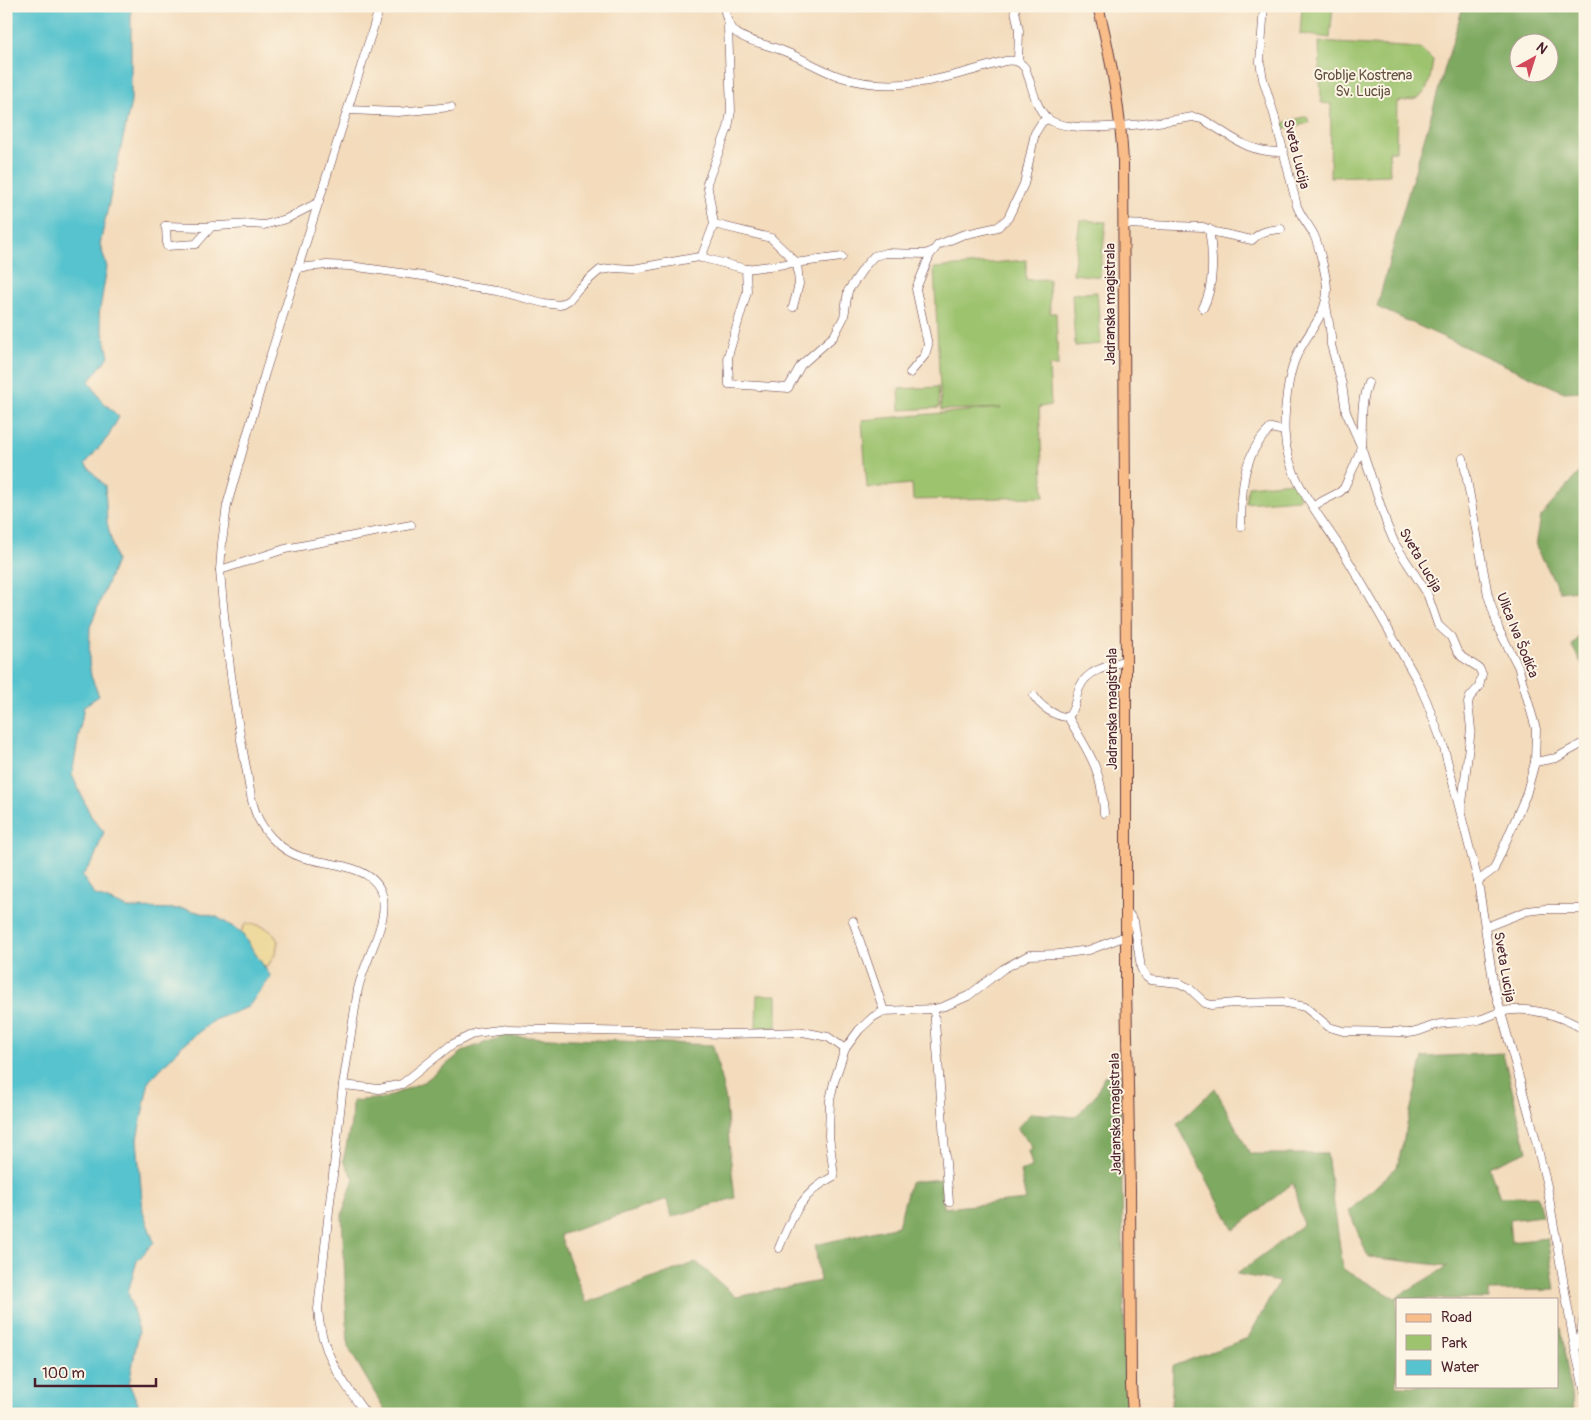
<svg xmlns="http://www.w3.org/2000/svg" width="1591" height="1420" viewBox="0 0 1591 1420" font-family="Pangolin,sans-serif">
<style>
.green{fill:#9dc36e;stroke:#74714c}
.forest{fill:#7ea961;stroke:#646446;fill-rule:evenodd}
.sand{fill:#eeda9e;stroke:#9c7c64}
.water{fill:#56c3ce;stroke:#50717c}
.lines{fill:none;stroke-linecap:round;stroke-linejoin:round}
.minor-casing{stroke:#633b41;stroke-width:9}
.major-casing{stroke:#633b41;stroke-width:12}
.minor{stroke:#fff;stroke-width:8}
.major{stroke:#f8bd89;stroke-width:10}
.labels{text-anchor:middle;stroke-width:4;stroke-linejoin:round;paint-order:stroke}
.park-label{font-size:14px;fill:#63503f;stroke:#fcf5e5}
.street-label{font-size:14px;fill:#4a1f2b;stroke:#fcf5e5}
</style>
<rect width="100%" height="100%" fill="#fcf5e5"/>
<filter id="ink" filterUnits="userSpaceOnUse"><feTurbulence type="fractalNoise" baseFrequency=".02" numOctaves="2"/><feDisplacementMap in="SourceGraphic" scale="10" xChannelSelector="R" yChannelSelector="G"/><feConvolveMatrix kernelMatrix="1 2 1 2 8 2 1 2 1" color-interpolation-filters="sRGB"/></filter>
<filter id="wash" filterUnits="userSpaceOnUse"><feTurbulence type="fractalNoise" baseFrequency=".0096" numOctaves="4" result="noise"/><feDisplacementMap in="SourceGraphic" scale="20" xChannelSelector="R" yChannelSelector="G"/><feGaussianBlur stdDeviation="1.12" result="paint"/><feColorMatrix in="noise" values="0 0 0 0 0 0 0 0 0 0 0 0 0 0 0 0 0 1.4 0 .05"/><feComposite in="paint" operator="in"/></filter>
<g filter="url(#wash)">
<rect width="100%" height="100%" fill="#f3dbbc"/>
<g class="green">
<path d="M1302,6H1333L1330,38L1300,34Z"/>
<path d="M1319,42L1420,48L1433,60C1431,73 1430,91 1418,98C1412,101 1403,101 1397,102L1396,151H1389L1390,175L1330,177L1331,104L1321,103Z"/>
<path d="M1307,116L1309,123L1284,129L1283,123Z"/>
<path d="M1080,220L1106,222L1100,277L1073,274Z"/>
<path d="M1026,260V280L1049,279L1050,313H1056L1058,366H1049L1051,405L1039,407L1044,497L913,500L912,484L867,488L862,420L1001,408L941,410L934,268Z"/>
<path d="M1097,292L1101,344L1075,346L1072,294Z"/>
<path d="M938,387L939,408L900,410L899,389Z"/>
<path d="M1293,482L1300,497L1298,499L1246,503L1248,486Z"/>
<path d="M757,995H777V1027L756,1028Z"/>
</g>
<g class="forest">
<path d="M1463,6H1585V391L1564,392L1377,307L1401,218ZM1518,42H1548V72H1518Z"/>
<path d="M1585,466V589L1560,592L1536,546L1541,516Z"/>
<path d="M1585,627V670L1572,646Z"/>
<path d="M504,1036L713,1045L726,1101L730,1154L735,1198L671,1217L667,1200L560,1235L586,1303L696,1262L736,1297L820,1281L815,1245L898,1226L910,1182L942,1179L943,1208L1026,1200L1020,1172L1032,1166L1028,1151L1032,1149L1030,1144L1017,1128L1031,1113L1076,1117L1097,1093L1104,1076L1120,1073L1126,1414H387L348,1347L342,1215L354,1178L343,1161L351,1123L352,1101L385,1098L425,1081L465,1050Z"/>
<path d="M1503,1053L1527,1151L1489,1167L1500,1197L1537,1196L1542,1216L1509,1220L1511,1242L1547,1238L1555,1290L1489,1291V1299H1397V1386H1557V1328H1561L1574,1414H1171L1173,1366L1248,1338L1279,1282L1237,1274L1303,1225L1293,1183L1234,1230L1177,1124L1215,1088L1250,1154H1327L1343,1269L1395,1298L1448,1266L1368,1257L1349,1211L1397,1167L1423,1057Z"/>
</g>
<path class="sand" d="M245,924C261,924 270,927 278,941L276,952L268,966L264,967L241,932Z"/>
<path class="water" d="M6,6H131V102L100,244L107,267L99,315L109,356L89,381L101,400L119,417L108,437L85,464L105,486L107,522L116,561L90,627L89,661L91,676L99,696L84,706L72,775L91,816L104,832L93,861L82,876L95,895L128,908L186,909L217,917L241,932L271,977L248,1007L214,1020L183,1045L149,1081L137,1139L143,1212L154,1242L137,1261L128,1292L139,1331L129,1384L141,1410L148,1414H6Z"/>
</g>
<g filter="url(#ink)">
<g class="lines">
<g class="minor-casing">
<g id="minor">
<path d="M724,6C728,41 751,39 778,49C800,56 819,70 841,77C896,95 952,77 1005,61C1014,60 1019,60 1025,68C1032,84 1034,104 1046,117C1065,138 1164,121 1193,117L1202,119C1232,136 1246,153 1283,152"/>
<path d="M1014,6L1019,30L1018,61"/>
<path d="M1264,6L1260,62L1263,79L1274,114L1297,206C1301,217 1309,225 1314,235C1319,246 1327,278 1327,290C1327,315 1307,333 1297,355C1288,373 1283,416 1285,437C1288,483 1325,521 1348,560C1372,600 1395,641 1418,682L1427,702L1444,748L1478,881L1494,987L1531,1121L1547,1186L1575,1349L1585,1393"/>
<path d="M348,110L398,112L451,107"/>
<path d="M714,224L771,238L797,263L799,284L793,307"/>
<path d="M1123,224L1203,227L1215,232L1252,240C1261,231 1269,230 1281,229"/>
<path d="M165,226L201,227L251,224L264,225L286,219L319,202"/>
<path d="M166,226L167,246L196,244L212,226"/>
<path d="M701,258L714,224L707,183L728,128L731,111L728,27"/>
<path d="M297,268L327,265L350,266L430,277L469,287L497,291L544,303L560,305L569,300L578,289L600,270L616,268L633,269L699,257L746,269L747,292L728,356L729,384L788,388L801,365L834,336L844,317L848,291L865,266L874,256L886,253L925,254L933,251"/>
<path d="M746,269L842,257"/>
<path d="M1326,305L1331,336V345L1342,384L1346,412L1361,446L1387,525L1395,544L1427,593L1438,625L1451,637L1457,651L1462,657L1479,668L1482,674L1479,687L1470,697L1468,703L1471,729L1461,812"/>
<path d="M1203,308C1215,286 1213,252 1209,229"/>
<path d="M910,373L925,355L928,345L916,289L930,255L938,245L962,235L998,227L1008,218L1024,184L1035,133L1042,122L1048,119"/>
<path d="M1463,458L1488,595L1499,630L1518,666L1536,729L1535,762L1526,795L1494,869L1478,881"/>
<path d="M1313,506L1340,492L1344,488C1350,474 1359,460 1361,445C1363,424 1360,403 1368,383"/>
<path d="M1241,526C1242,489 1241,456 1271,428L1284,431"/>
<path d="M220,570L285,549L411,525"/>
<path d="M1034,696C1040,706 1055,717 1068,717C1074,711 1075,703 1077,695C1083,669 1106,668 1126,660"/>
<path d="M1068,717C1089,753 1102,769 1104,813"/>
<path d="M1535,762L1556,758L1585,742"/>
<path d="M1126,910L1134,921L1141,968L1145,976L1150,980L1179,983L1189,988L1205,1003L1211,1005L1235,1003L1282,1002L1305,1007L1329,1027L1343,1031L1400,1032C1415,1036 1425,1027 1440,1024C1453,1022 1466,1023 1478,1020C1486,1018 1493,1014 1500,1012C1528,1005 1561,1015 1585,1030"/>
<path d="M853,921L884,1011"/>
<path d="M1486,927L1527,911L1545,909H1585"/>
<path d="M934,1009L949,1202"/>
<path d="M343,1085L379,1089L402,1084L451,1045L475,1033L507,1029L728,1034L803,1032L828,1037L845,1049"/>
<path d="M779,1248C792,1216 801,1193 834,1176L829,1136L830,1100L834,1082L845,1049L859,1030L873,1017L884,1011L934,1009L945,1006L968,996L1003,969L1029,955L1059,954L1089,950L1126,936"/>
<path d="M1576,1347L1581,1333L1585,1309"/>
<path d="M366,1414C342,1381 320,1351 318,1309L343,1085L358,989C364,963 380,938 383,914C390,863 333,867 301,857C283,851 268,837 259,820C250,803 249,781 245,762C233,699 225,634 220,570L222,543L227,505L265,373L380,6"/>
</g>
</g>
<g class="major-casing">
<path id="major" d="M1098,6C1111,57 1120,108 1123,161L1126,660V986L1130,1188L1131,1385L1133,1414"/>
</g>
<use href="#minor" class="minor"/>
<use href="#major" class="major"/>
</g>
</g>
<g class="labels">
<g class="park-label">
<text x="1363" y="80">Groblje Kostrena<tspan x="1363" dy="16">Sv. Lucija</tspan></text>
</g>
<g class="street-label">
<text transform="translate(1297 154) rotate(76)" y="5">Sveta Lucija</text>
<text transform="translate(1110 304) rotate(-90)" y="5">Jadranska magistrala</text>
<text transform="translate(1421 560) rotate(60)" y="5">Sveta Lucija</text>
<text transform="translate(1518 635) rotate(68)" y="5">Ulica Iva Šodića</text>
<text transform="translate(1112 709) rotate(-90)" y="5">Jadranska magistrala</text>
<text transform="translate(1505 967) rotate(80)" y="5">Sveta Lucija</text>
<text transform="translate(1115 1114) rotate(-91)" y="5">Jadranska magistrala</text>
</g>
</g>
<rect width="1591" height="1420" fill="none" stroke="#fcf5e5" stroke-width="25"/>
<rect x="1396" y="1298" width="162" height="90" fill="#fcf5e5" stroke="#b59f9b"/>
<rect x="1406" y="1314" width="25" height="8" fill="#f8bd89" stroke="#b59f9b"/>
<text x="1441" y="1322" font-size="15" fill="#4a1f2b">Road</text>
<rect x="1406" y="1335" width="25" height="15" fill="#9dc36e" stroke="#b59f9b"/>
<text x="1441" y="1348" font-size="15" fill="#4a1f2b">Park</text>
<rect x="1406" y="1360" width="25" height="15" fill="#56c3ce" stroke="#b59f9b"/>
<text x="1441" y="1372" font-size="15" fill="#4a1f2b">Water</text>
<g transform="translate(1534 58) rotate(39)"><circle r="24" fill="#fcf5e5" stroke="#b59f9b"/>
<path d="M0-4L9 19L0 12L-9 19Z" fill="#d1495b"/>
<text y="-8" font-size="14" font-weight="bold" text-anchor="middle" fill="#4a1f2b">N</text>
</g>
<path d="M35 1378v8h121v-8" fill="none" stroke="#4a1f2b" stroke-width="2.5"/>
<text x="42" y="1378" font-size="15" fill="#4a1f2b" stroke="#fcf5e5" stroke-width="4" paint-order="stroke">100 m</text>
</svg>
